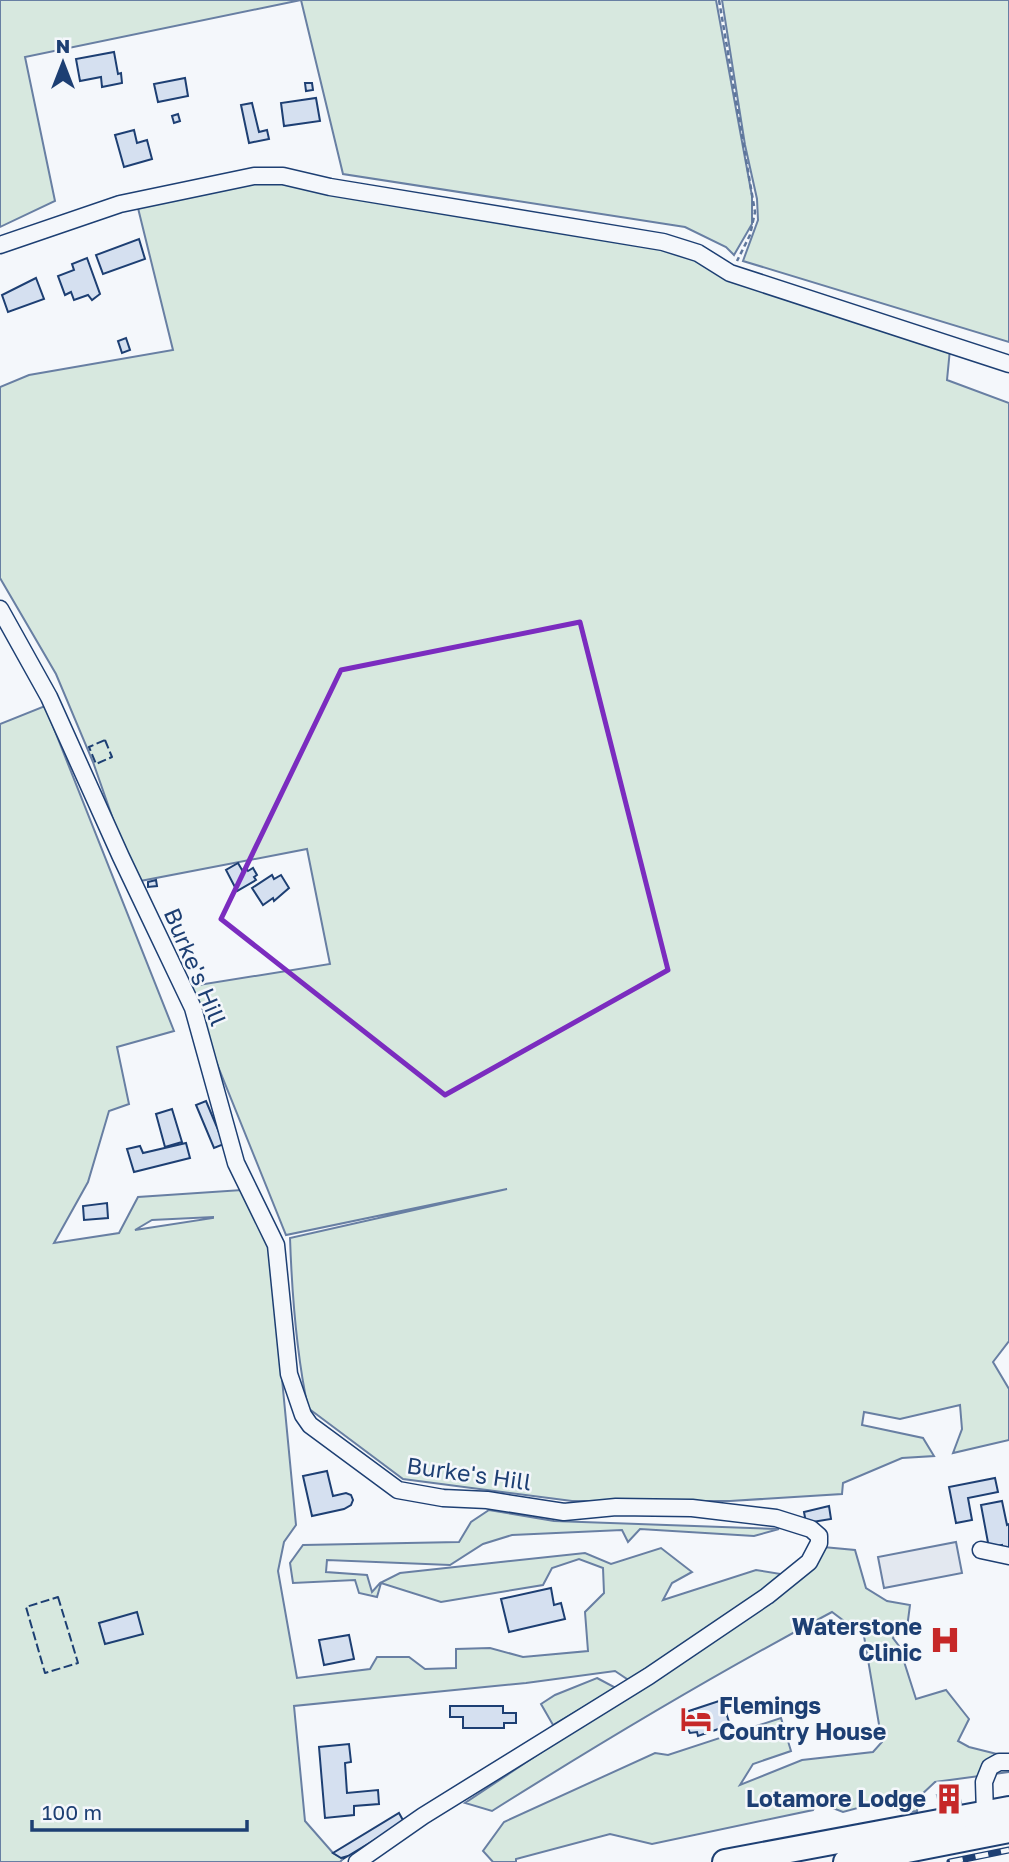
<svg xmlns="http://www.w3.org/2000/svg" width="1009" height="1862" viewBox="0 0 1009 1862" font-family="'Golos Text',sans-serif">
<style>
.green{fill:#d7e8df;stroke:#687fa3;stroke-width:2;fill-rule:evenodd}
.parking{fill:#e3e8f0;stroke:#687fa3;stroke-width:2}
.building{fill:#d5e0f0;stroke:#1d3f73;stroke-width:2}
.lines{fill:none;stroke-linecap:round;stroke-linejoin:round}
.minor-casing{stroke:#1d3f73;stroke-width:19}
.highway-casing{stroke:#1d3f73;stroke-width:28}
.path{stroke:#5e769c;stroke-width:2.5;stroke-dasharray:5 3.5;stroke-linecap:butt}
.minor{stroke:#f4f7fb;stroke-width:16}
.highway{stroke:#f4f7fb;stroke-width:24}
.rail-casing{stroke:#1d3f73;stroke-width:7}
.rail{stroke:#f4f7fb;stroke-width:4.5;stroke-dasharray:13;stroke-linecap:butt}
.fence{stroke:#1d3f73;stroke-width:2;stroke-dasharray:9 3.5;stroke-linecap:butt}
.marked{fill:none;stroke:#7b2cbf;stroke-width:5;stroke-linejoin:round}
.labels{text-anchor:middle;stroke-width:5;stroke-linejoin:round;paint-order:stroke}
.street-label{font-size:23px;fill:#1d3f73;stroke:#f4f7fb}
.poi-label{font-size:23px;font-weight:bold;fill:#1d3f73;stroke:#f4f7fb;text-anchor:end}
</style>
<rect width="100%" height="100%" fill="#f4f7fb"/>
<g class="green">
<path d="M0,0H716L752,196V224L734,255L726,247L685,227L343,174L301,0L25,57L55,201L0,227Z"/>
<path d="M722,0H1009V342L743,261L758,220L757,199L745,145Z"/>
<path d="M273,176L697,251L730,275L950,349L947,380L1009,403V1341L993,1362L1009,1389V1440L953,1453L962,1429L960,1405L900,1419L864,1412L862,1425L923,1438L934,1456L902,1458L843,1483L842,1494L730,1501H572L403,1479L308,1408C296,1352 292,1296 290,1238L507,1189L286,1235L186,987L330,964L307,849L135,882L93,762L56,674L0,578V387L29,375L173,350L137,204Z"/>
<path d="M45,706L174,1031L117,1047L129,1104L109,1111L88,1182L54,1243L119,1233L138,1197L242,1190L269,1243L296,1525L284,1542L278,1571L297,1678L370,1669L377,1657H409L425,1669L456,1668V1649L490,1648L523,1657L588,1651L585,1612L604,1593L603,1568L579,1559L552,1568L543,1585L441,1602L381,1583L377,1597L359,1593L355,1580L293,1583L290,1563L303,1545L459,1542L471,1522L489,1510L554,1521L779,1529L754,1536L640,1529L628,1542L622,1530L512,1535L483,1544L450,1565L327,1560L326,1572L367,1575L372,1592L380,1583L400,1573L585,1553L611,1564L661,1548L692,1572L672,1583L663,1600L756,1570L787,1575L630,1681L615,1671L526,1683L294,1706L305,1821L333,1853L343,1859L340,1862H0V724ZM213,1217V1218L135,1230L152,1220Z"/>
<path d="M823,1547L855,1550L866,1588L887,1601L910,1605L907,1628L898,1627L893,1638L899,1646L916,1699L946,1690L969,1719L958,1741L969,1747L1009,1757V1772L935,1782L919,1797L917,1811L902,1813L887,1800L843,1812L817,1802L813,1810L652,1844L610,1834L516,1859V1862H493L483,1851L504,1822L655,1753L668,1755L781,1718L791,1751L753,1764L740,1785L802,1760L873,1752L882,1742L864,1636L832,1612C715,1674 603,1741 492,1811L465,1803L801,1579Z"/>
<path d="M597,1678L616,1688L553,1725L541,1704L555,1695Z"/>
</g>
<path class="parking" d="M956,1542L962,1573L884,1588L878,1557Z"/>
<g class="building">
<path d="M114,52L118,74L121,73L122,83L102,87L101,77L80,81L76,59Z"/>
<path d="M185,78L188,96L158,102L154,84Z"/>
<path d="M305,83H312L313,90L306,91Z"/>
<path d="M316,98L320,121L284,126L281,103Z"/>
<path d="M252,103L259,132L267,130L269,139L249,143L241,105Z"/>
<path d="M178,114L180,121L174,123L172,116Z"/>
<path d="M134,130L137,143L147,140L152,159L124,167L115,135Z"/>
<path d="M139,239L145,259L103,274L96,255Z"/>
<path d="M87,258L100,294L92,300L88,295L74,300L71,292L65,295L58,276L74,270L72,264Z"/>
<path d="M36,278L44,299L8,312L2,295Z"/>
<path d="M126,338L130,350L122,353L118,341Z"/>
<path d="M238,863L242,870L246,868L248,871L253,868L257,875L254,877L256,880L237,891L226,870Z"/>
<path d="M272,875L274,879L281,875L289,888L274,901L273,898L263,905L252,888Z"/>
<path d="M156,880L157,886L148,887V882Z"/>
<path d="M206,1101L224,1144L214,1148L196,1105Z"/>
<path d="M172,1109L182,1142L165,1147L156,1114Z"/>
<path d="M186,1143L190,1158L134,1172L127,1149L140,1146L143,1153Z"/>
<path d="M107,1203L108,1218L84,1220L83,1206Z"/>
<path d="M327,1471L333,1496L346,1493L351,1495L353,1500L351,1505L344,1509L312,1516L303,1476Z"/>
<path d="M995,1478L998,1492L968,1498L972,1520L956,1523L949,1487Z"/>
<path d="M1002,1501L1007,1525L1009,1524V1548L1003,1549L1002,1545L989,1548L981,1505Z"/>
<path d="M829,1506L831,1519L806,1523L804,1512Z"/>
<path d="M551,1588L554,1605L561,1603L565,1619L509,1632L501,1599Z"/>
<path d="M137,1612L143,1634L105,1644L99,1623Z"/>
<path d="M349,1635L354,1659L324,1665L319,1640Z"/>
<path d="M722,1700L730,1725L698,1736L697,1732L690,1733L688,1729L694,1725L689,1711Z"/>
<path d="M450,1706H503V1713H516V1723H504V1728H463V1717H450Z"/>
<path d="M349,1744L351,1762L345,1763L347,1793L378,1790L379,1804L354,1806V1815L325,1818L319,1747Z"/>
<path d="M958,1790L961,1803L940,1807L937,1795Z"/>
<path d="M399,1813L404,1822L343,1859L348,1856L341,1858L333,1853Z"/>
</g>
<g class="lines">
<g class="minor-casing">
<g id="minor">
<path d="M0,245L120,204L254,176H283L330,187L663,242L698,253L730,273L1009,364"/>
<path d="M0,609L49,697L121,857L193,1008L236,1163L276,1245L289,1374L303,1415L310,1425L398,1490L443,1498L487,1500L564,1512L616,1507L692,1508L776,1518L811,1529L819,1536V1543L809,1562L767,1596L649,1676L423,1816L357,1862"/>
<path d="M981,1550L1009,1556"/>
<path d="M985,1814L984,1782L990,1767L999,1762H1009"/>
</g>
</g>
<g class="highway-casing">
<g id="highway">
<path d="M725,1862L1009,1809"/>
<path d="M846,1862L1009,1830"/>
</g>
</g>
<path class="path" d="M719,0L755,212L750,235L737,261"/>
<use href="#minor" class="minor"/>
<use href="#highway" class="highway"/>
<g class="rail-casing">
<path id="rail" d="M950,1862L1009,1850"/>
</g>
<use href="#rail" class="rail"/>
<g class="fence">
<path d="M105,740L112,757L96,764L89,747Z"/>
<path d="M58,1597L78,1663L45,1673L26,1607Z"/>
</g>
</g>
<path class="marked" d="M580,622L668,970L445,1095L221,919L341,670Z"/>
<defs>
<g id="hospital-bare" transform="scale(2.415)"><path d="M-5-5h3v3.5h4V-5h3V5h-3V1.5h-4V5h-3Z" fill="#c62828" stroke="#f4f7fb" stroke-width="2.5" paint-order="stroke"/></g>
<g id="hotel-bare" transform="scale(2.415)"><path d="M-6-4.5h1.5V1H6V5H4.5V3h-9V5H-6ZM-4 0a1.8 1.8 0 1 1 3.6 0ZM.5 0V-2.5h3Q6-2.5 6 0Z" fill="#c62828" stroke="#f4f7fb" stroke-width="2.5" paint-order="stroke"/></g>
<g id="building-bare" transform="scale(2.415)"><path d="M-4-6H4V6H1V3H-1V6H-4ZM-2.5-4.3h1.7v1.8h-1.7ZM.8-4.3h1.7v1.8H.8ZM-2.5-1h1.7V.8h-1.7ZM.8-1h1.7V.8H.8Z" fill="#c62828" stroke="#f4f7fb" stroke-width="2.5" paint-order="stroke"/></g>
</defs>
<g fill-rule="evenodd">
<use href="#hospital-bare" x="945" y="1640"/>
<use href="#hotel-bare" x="696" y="1719"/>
<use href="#building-bare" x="949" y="1799"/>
</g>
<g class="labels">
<g class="street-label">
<text transform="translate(195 967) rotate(67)" y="8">Burke's Hill</text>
<text transform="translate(469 1474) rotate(8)" y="8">Burke's Hill</text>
</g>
<g class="poi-label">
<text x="922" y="1635">Waterstone<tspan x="922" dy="26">Clinic</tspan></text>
<text x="719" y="1714" text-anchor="start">Flemings<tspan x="719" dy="26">Country House</tspan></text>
<text x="926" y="1807">Lotamore Lodge</text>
</g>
</g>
<g transform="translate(63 63)" stroke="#f4f7fb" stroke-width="5" paint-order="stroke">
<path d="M0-5L12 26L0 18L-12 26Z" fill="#1d3f73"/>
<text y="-10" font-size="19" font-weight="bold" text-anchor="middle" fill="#1d3f73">N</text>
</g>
<path d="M32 1820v10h215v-10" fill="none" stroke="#1d3f73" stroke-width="3.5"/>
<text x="42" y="1820" font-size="21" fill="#1d3f73" stroke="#f4f7fb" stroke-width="5" paint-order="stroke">100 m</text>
</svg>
